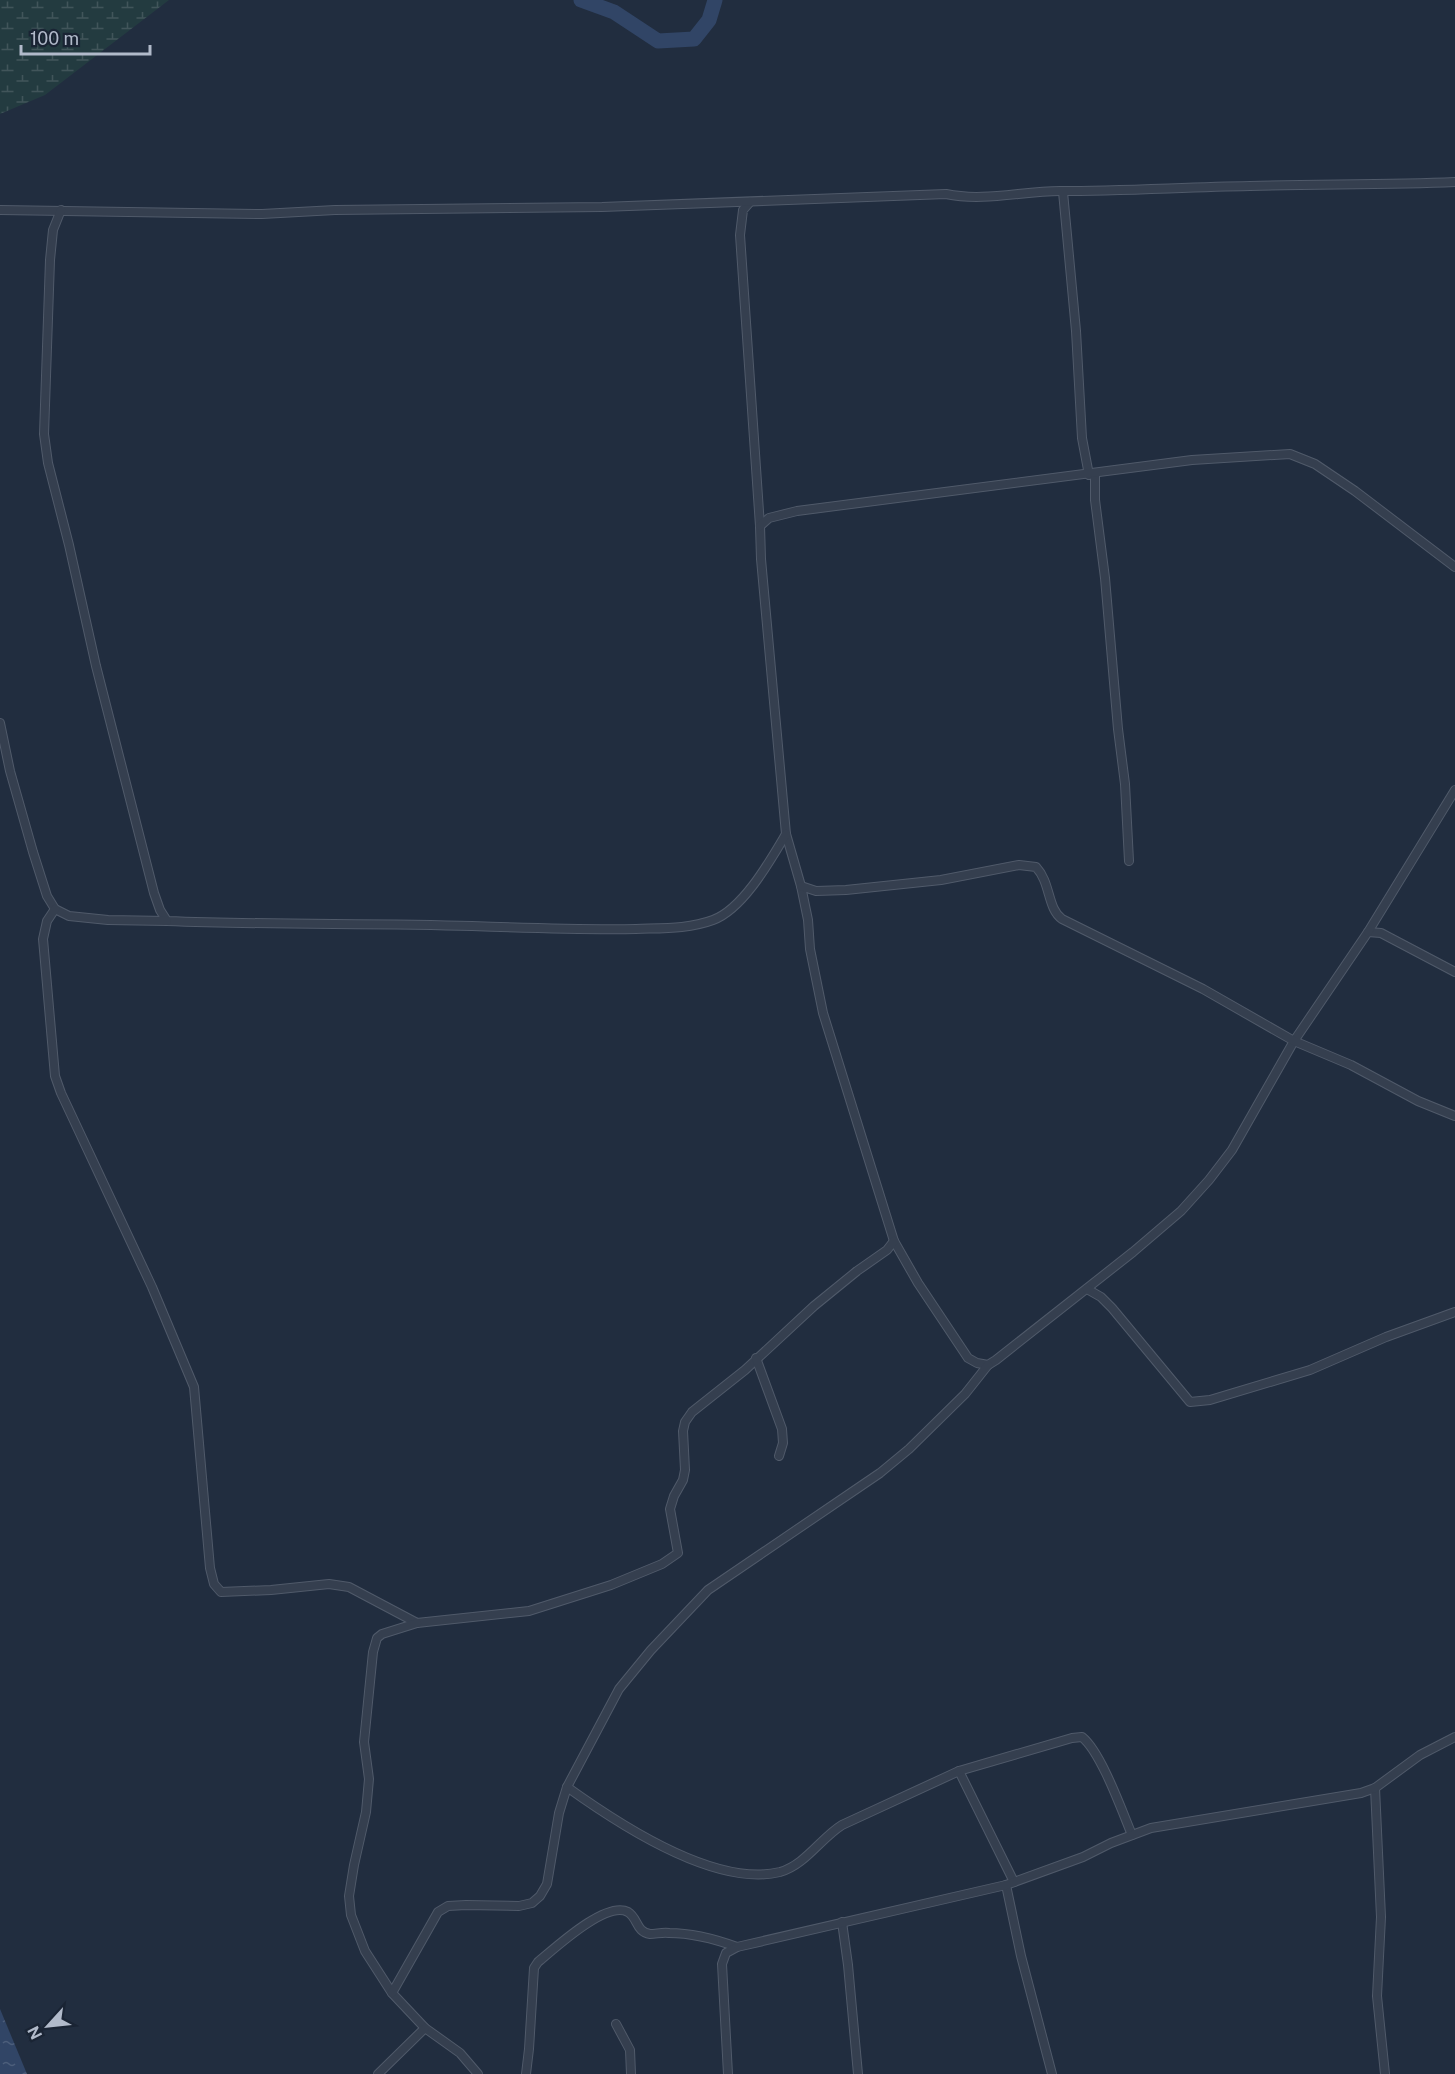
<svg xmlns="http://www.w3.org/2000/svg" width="1455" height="2074" viewBox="0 0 1455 2074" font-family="'Public Sans',sans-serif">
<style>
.wetland{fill:url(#wetland-marsh)}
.water{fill:url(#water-ripples)}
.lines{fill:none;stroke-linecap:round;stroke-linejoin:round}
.river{stroke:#314566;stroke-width:15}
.minor-casing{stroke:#505a6a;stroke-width:10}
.minor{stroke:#353f4f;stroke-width:8}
</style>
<defs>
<pattern id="wetland-marsh" width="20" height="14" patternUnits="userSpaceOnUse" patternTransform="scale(1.5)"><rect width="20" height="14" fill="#233b40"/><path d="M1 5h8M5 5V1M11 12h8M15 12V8" fill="none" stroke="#41555a"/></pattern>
<pattern id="water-ripples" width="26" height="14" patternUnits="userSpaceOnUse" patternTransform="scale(1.5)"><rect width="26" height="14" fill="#314566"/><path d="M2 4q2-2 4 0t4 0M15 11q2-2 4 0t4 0" fill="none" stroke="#4c5e7b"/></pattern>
</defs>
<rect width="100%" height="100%" fill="#212d3f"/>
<path class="wetland" d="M0,0H169L45,95L0,114Z"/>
<path class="water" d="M0,2009L27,2074H0Z"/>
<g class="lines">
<path class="river" d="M581,0L614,12L658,41L694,39L709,20L715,0"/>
<g class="minor-casing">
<g id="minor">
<path d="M1063,192L1076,331L1082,438L1089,475"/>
<path d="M750,202L743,210L740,235L760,526L761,559L786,834L801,886L808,920L810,949L823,1013L894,1241L918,1283L968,1358L977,1363L988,1365L996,1360L1133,1252L1181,1211L1209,1180L1232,1150L1294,1041L1368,932L1381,933L1455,972"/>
<path d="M0,210L262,214L335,210L602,207L946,194C984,202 1022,191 1060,191C1123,191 1187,187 1250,186C1319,184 1387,185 1455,182"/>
<path d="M61,210L53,230L50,260L44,434L48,463L69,545L96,666L154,893L160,910L167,921C269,925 371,923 472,926C527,928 582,930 636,929C662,928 689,929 713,920C743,909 770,861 786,834"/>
<path d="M1095,474V500L1105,578L1118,729L1125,784L1129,861"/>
<path d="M760,526L769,518L797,511L1192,460L1290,454L1315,464L1355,491L1455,567"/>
<path d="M0,723L10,771L33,852L47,896L55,909L69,916L108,920L167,921"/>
<path d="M801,886L816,891L846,890L941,880L1019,865L1036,867C1051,883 1047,908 1062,919L1203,989L1294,1041L1351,1065L1418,1101L1455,1116"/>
<path d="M55,909L47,921L43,939L55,1076L61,1093L152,1287L194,1387L210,1568L214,1584L221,1592L271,1590L329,1584L349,1587L417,1623L529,1611L611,1585L662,1564L678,1553L670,1509L674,1496L683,1480L685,1470L683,1431L685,1422L692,1412L745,1370L814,1306L857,1271L887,1250L894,1241"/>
<path d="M1368,932L1455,790"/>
<path d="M1087,1289L1101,1297L1112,1308L1190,1402L1210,1400L1310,1370L1386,1337L1455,1312"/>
<path d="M756,1358L782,1429L783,1443L779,1456"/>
<path d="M417,1623L382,1634L377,1638L373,1652L364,1742L369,1779L366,1812L354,1865L349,1896L351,1915L365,1951L392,1993L425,2028L460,2053L478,2074"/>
<path d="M959,1771L1014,1882"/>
<path d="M567,1787C617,1823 715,1888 780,1872C805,1865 821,1838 842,1825L959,1771L1072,1738L1082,1737C1101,1752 1122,1811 1132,1835"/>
<path d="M1375,1788L1381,1917L1377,1996L1385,2074"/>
<path d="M1006,1885L1021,1956L1052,2074"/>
<path d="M842,1922L848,1965L858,2074"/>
<path d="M392,1993L438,1912L448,1906L466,1905L519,1906L532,1903L540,1896L547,1884L559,1813L567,1787L619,1689L651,1650L708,1590L880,1473L909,1449L965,1394L988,1365"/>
<path d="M616,2024L630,2050L631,2074"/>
<path d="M378,2074L425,2028"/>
<path d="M526,2074L529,2049L534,1968L538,1962C554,1949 606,1900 628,1912C638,1918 636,1932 650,1934C656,1934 663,1932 669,1933C693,1933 715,1939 737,1947"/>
<path d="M728,2074L722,1964L726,1953L737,1947L1006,1885L1083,1857L1111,1843L1151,1828L1361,1793L1375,1788L1420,1755L1455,1737"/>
</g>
</g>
<use href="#minor" class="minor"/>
</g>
<g transform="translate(48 2026) rotate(243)" stroke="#1a2434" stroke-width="4.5" paint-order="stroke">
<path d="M0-4.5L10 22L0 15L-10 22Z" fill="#b1baca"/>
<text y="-9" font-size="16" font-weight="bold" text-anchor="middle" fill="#b1baca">N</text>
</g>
<path d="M21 45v9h129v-9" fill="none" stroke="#b1baca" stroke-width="3"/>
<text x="30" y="45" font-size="18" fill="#b1baca" stroke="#1a2434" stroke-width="4.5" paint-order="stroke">100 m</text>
</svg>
